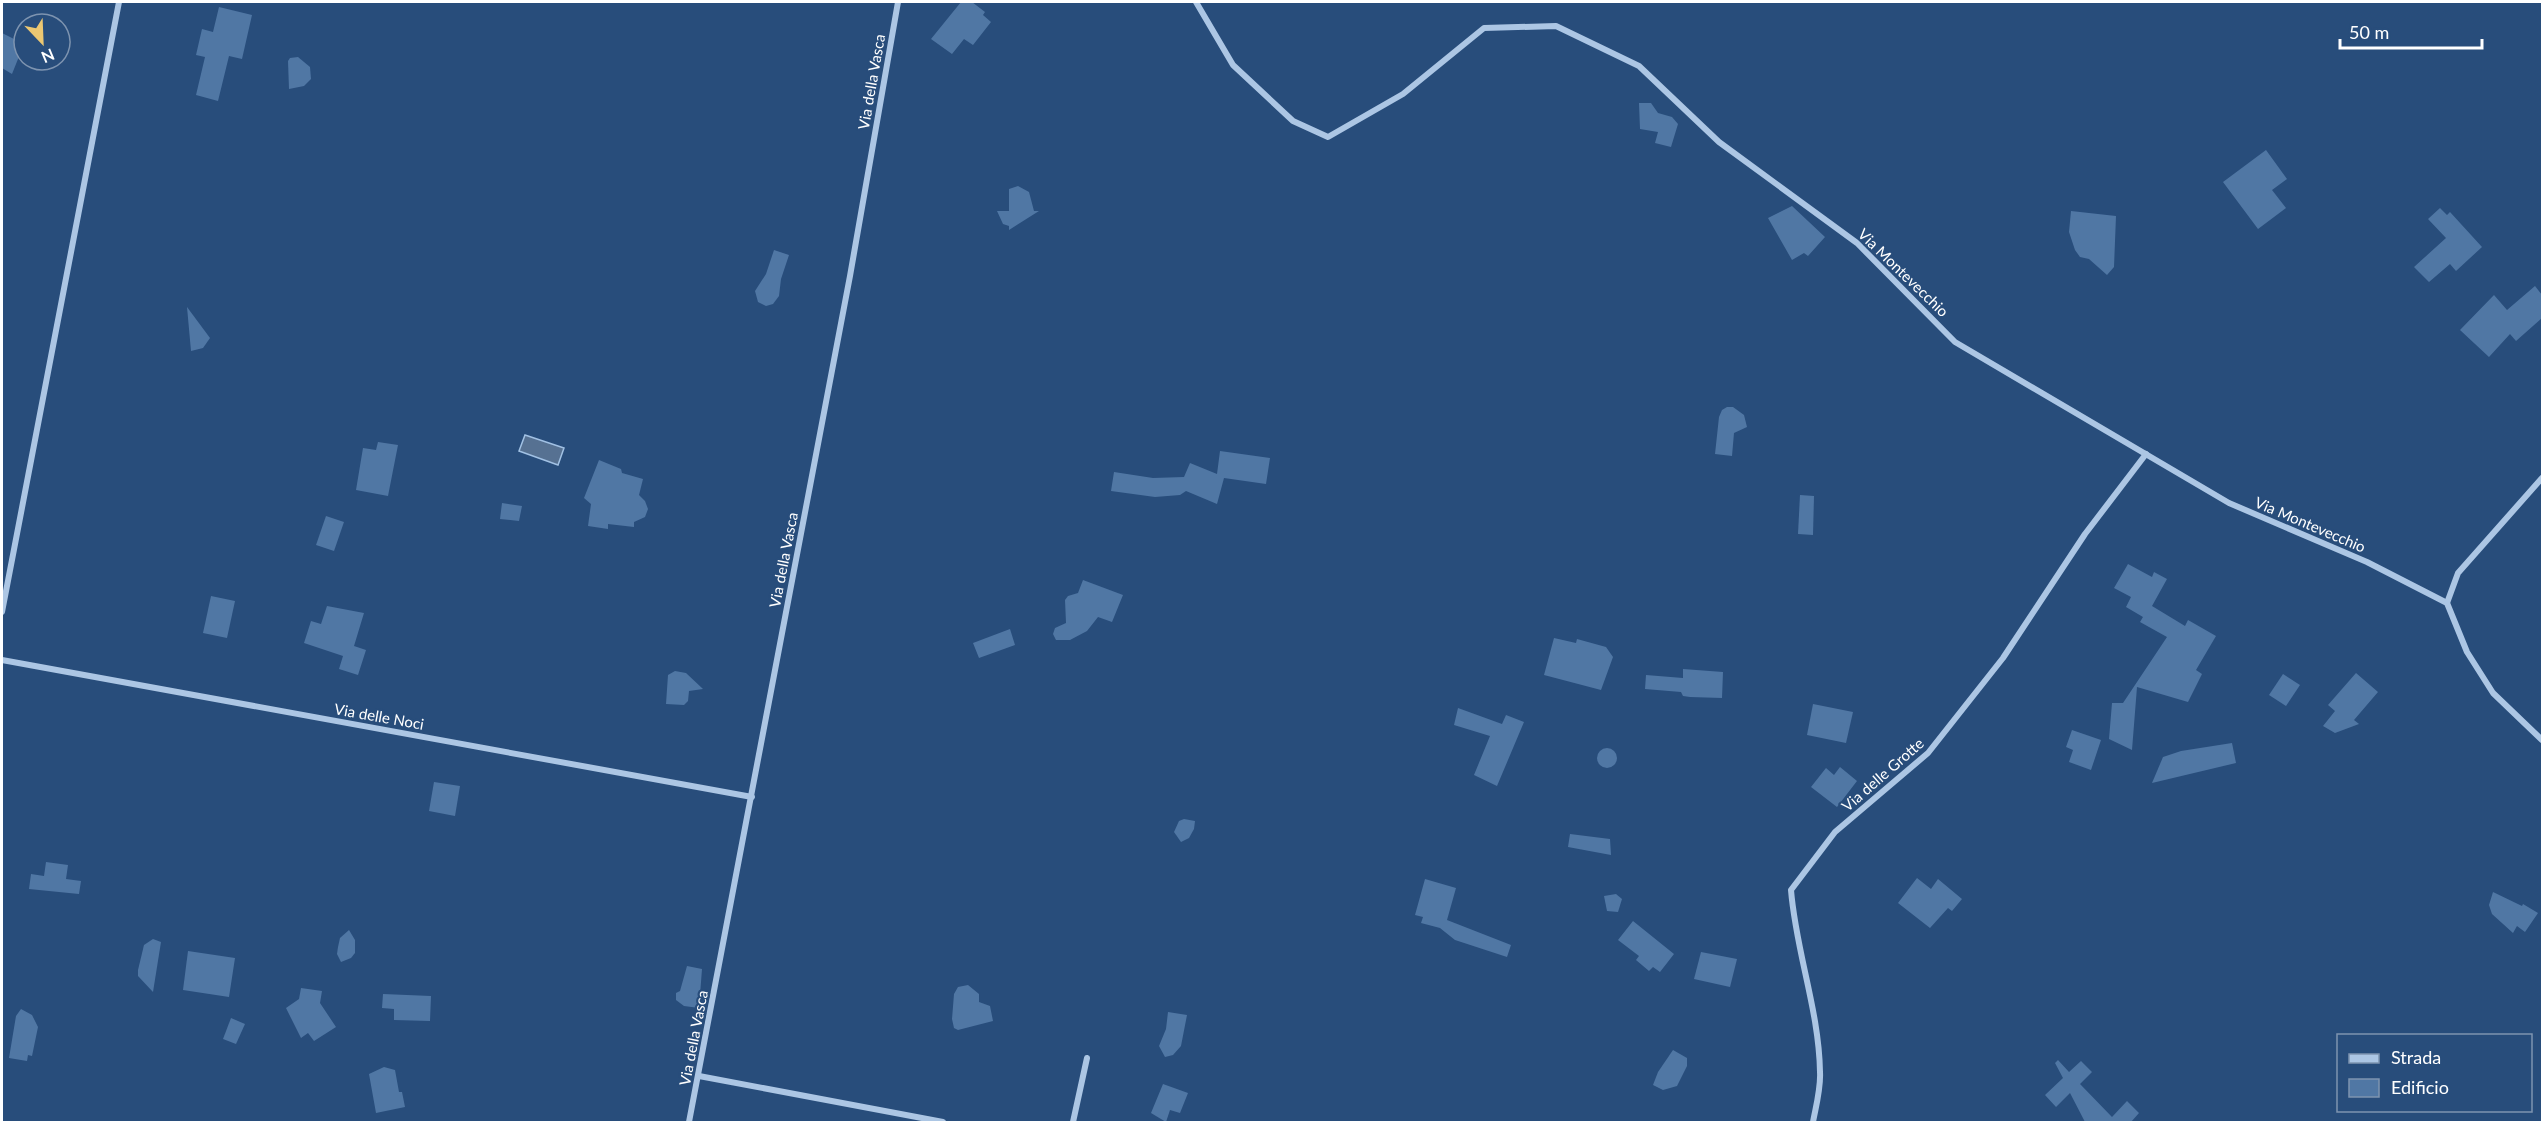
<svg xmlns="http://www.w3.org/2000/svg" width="2544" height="1124" viewBox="0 0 2544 1124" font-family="Lato,sans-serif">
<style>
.water{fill:#567192;stroke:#a1c1e4;stroke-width:1.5}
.building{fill:#5077a4}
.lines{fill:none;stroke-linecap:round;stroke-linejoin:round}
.minor{stroke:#acc6e4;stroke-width:6}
.labels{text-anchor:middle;stroke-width:4.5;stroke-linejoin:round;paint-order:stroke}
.street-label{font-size:15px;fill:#fff;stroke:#284d7b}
</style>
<rect width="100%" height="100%" fill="#284d7b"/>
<path class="water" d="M525,435L564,448L558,465L519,451Z"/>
<g class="building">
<path d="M961,2H972L985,12L983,15L991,22L973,45L964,39L952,54L931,39Z"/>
<path d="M219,7L252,15L242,59L229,56L218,101L196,95L205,57L196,55L202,29L213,32Z"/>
<path d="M2,33L24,44L12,74L2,68Z"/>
<path d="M298,57L310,67L311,79L304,86L289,89L288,61L290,58Z"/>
<path d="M1639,103H1651L1658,113L1672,117L1678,124L1671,147L1655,143L1658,132L1640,129Z"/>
<path d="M2266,150L2287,179L2272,190L2286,208L2258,229L2223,182Z"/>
<path d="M1018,186L1029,192L1034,211H1039L1009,230V226L1003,224L997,211H1009V189Z"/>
<path d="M1792,206L1825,237L1808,256L1804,253L1792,260L1768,218Z"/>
<path d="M2440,208L2447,215L2450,212L2482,247L2456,271L2450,264L2429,282L2414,267L2446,238L2428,219Z"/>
<path d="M2071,211L2116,216L2114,267L2107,275L2089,259L2080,257L2075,250L2069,232Z"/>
<path d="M774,250L789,255L781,279L779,296L773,304L766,306L758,302L755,291L766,274Z"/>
<path d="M2535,286L2542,295V318L2516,341L2510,334L2489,357L2460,330L2494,295L2507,310Z"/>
<path d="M187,307L210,338L203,348L191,351Z"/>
<path d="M1727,407H1733L1744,415L1747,427L1734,433L1732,456L1715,454L1719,417L1722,410Z"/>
<path d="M378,442L398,445L388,496L356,490L363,448L376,450Z"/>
<path d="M1220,451L1270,458L1266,484L1224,478L1217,504L1186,491L1180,495L1155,497L1111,491L1114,472L1153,478L1184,477L1190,463L1217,474Z"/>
<path d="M599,460L621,469L622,473L643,479L639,495L645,501L648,509L645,517L634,522V527L608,524V529L588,526L591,504L584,498Z"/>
<path d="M1800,495L1814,496L1813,535L1798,534Z"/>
<path d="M502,503L522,506L519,521L500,519Z"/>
<path d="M326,516L344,522L334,551L316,545Z"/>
<path d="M2128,564L2152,577L2154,572L2167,579L2152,606L2185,626L2188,620L2216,636L2196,670L2202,674L2188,702L2137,687L2132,750L2109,739L2112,703H2123L2167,637L2140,622L2143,617L2126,607L2131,597L2114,588Z"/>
<path d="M1083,580L1123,595L1112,622L1098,617L1087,631L1070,640H1056L1053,634L1055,628L1066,623L1065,600L1068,596L1078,593Z"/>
<path d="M211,596L235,601L227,638L203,633Z"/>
<path d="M327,606L364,613L354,646L366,650L358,675L339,669L343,656L304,643L311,621L321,624Z"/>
<path d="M1010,629L1015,645L979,658L973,643Z"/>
<path d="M1554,638L1576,643L1577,639L1606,647L1613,657L1601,690L1544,675Z"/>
<path d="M1683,669L1723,672L1722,698L1690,697L1683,696L1681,692L1645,689L1646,675L1683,678Z"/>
<path d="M675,671L686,673L703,689L689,691L688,701L684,705L666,704L668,675Z"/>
<path d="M2356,673L2378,692L2354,720L2359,724L2335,733L2323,726L2335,711L2328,705Z"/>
<path d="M2283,674L2300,685L2286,706L2269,695Z"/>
<path d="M1813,704L1853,712L1846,743L1807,735Z"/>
<path d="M1458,708L1502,724L1506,715L1524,722L1497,786L1474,775L1490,736L1454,725Z"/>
<path d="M2072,730L2101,740L2091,770L2069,762L2073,750L2066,747Z"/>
<path d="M2232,743L2236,763L2152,783L2163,757L2181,751Z"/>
<circle cx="1607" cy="758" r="10"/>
<path d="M1840,767L1857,781L1837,807L1811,787L1826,768L1834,775Z"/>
<path d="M434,782L460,786L455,816L429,811Z"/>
<path d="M1184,819L1195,821L1194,829L1189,838L1181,842L1174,832L1179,821Z"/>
<path d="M1570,834L1610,839L1611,855L1568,847Z"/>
<path d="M46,862L68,865L66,879L81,881L79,894L29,889L31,874L44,876Z"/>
<path d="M1917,878L1931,889L1938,879L1962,899L1952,911L1948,908L1930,928L1898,903Z"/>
<path d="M1425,879L1456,888L1447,920L1511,945L1507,957L1455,940L1440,928L1421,923L1423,917L1415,915Z"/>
<path d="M2493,892L2522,906L2523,904L2538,913L2525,932L2517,926L2513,933L2492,914L2489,905Z"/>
<path d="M1616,894L1622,899L1618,912L1607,911L1604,896Z"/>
<path d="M1633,921L1674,954L1660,972L1653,967L1649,971L1636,960L1639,956L1618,940Z"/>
<path d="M349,930L355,940V953L351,958L341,962L337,954L338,947L340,938Z"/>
<path d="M153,939L161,942L153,992L138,976V970L144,945Z"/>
<path d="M188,951L235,958L229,997L183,990Z"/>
<path d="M1701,952L1737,959L1730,987L1694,979Z"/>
<path d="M687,966L702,969L699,1008L684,1006L676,1000V993L680,991Z"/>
<path d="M968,985L979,994V1002L990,1006L993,1021L958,1030L954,1028L952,1019L954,994L958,987Z"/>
<path d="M301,988L322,991L320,1003L336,1027L314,1041L308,1033L301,1038L286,1008L299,999Z"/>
<path d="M383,994L431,996L430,1021L394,1020V1009L382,1008Z"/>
<path d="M21,1009L32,1015L38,1027L32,1056L28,1055L27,1061L9,1058L16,1016Z"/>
<path d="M1168,1012L1187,1015L1181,1046L1173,1055L1165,1057L1159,1046L1166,1029Z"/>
<path d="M231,1018L245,1024L236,1044L223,1039Z"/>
<path d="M1673,1050L1687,1058V1066L1677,1086L1663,1090L1653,1085L1658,1072Z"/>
<path d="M2058,1060L2069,1072L2081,1061L2092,1072L2080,1084L2112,1117L2127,1101L2139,1113L2131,1122H2085L2070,1093L2056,1107L2045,1095L2063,1078L2055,1063Z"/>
<path d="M384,1067L395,1070L399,1092H402L405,1107L376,1113L369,1074Z"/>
<path d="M1163,1084L1188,1093L1180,1113L1170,1110L1166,1122L1151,1113Z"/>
</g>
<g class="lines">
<g class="minor">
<path d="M1196,2L1233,65L1293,121L1328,137L1403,94L1484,28L1556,26L1639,66L1719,142L1857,243L1955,342L2229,503L2367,562L2447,603L2467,652L2493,693L2542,740"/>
<path d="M2447,603L2458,573L2542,478"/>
<path d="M2,612L119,2"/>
<path d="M2,660L752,797"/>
<path d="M699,1076L943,1122"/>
<path d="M689,1122L850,276L898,2"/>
<path d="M1073,1122L1087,1058"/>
<path d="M1813,1122C1816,1106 1821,1088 1820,1072C1819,1010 1796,952 1791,890L1835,832L1928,753L2003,658L2085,534L2146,454"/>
</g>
</g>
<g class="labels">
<g class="street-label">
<text transform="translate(872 82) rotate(-80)" y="5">Via della Vasca</text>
<text transform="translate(1903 273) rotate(44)" y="5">Via Montevecchio</text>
<text transform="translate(2310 525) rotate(23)" y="5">Via Montevecchio</text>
<text transform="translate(784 560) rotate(-79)" y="5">Via della Vasca</text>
<text transform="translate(379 717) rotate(10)" y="5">Via delle Noci</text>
<text transform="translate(1883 775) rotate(-41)" y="5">Via delle Grotte</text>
<text transform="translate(694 1038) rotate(-79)" y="5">Via della Vasca</text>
</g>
</g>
<rect width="2544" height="1124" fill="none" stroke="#ffffff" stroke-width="6"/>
<rect x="2337" y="1034" width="195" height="78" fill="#284d7b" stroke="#7e94b0" stroke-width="1.5"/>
<rect x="2349" y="1054" width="30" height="9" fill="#acc6e4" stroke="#7e94b0" stroke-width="1.5"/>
<text x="2391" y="1064" font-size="18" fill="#ffffff">Strada</text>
<rect x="2349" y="1079" width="30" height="18" fill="#5077a4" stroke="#7e94b0" stroke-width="1.5"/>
<text x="2391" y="1094" font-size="18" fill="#ffffff">Edificio</text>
<g transform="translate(42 42) rotate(157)"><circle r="28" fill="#284d7b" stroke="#7e94b0" stroke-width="1.5"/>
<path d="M0-4.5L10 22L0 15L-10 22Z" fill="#ebc772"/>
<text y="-9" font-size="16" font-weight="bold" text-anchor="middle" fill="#ffffff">N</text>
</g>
<path d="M2340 39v9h142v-9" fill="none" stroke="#ffffff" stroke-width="3"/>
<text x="2349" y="39" font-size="18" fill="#ffffff" stroke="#284d7b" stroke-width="4.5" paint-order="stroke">50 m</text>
</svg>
